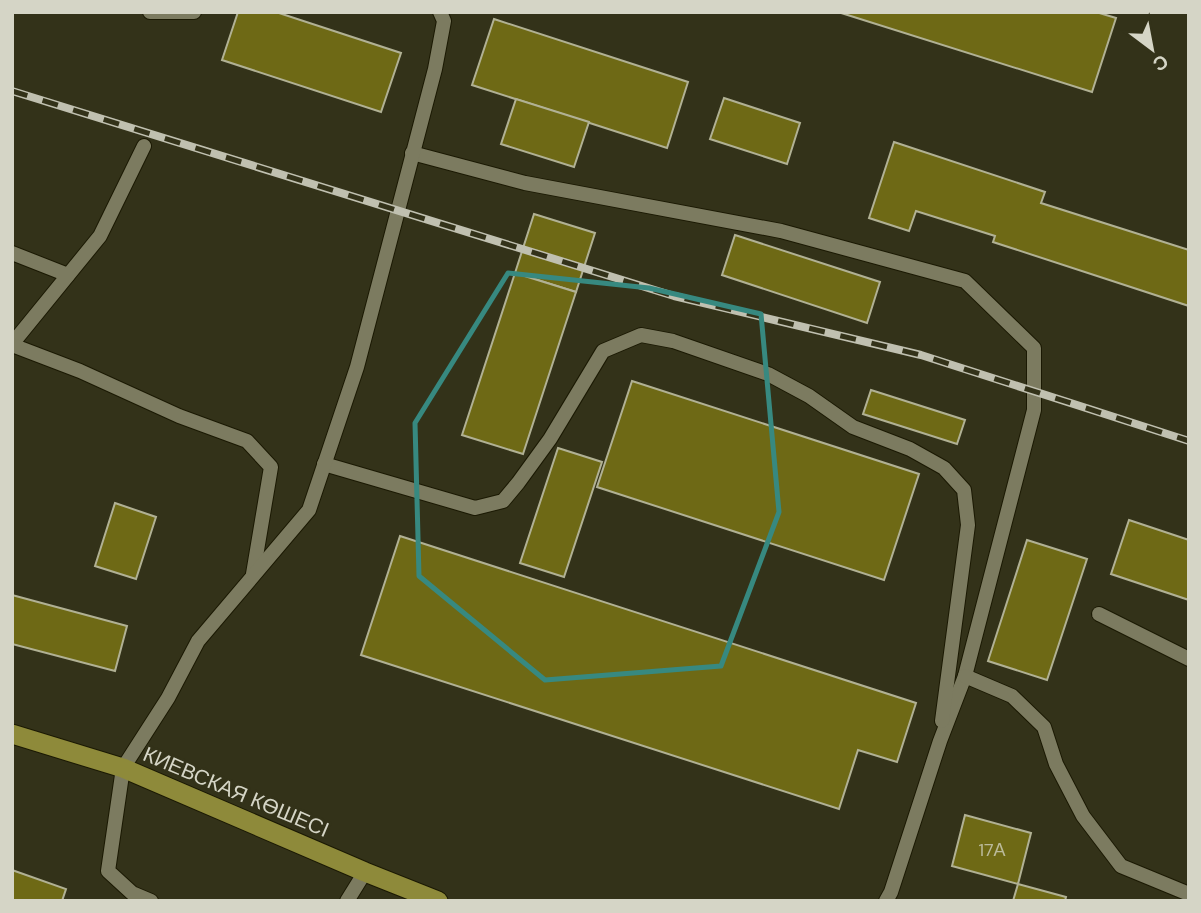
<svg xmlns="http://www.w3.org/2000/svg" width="1201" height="913" viewBox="0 0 1201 913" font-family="'DM Sans',sans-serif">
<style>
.building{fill:#6e6915;stroke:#b1b194;stroke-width:2}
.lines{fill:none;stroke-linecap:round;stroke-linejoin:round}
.service-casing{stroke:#1b1903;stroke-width:16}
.trunk-casing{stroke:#1b1903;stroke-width:21}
.service{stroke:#7c7b60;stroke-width:14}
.trunk{stroke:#8e8a3a;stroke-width:19}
.rail-casing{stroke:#c0c0b0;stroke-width:8}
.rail{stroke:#333219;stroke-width:5;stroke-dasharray:16;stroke-linecap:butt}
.marked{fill:none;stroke:#378980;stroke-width:5;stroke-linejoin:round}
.labels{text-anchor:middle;stroke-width:5;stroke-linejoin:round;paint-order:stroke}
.number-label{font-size:18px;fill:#bbba9a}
.street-label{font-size:21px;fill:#d5d5c6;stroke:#333219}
</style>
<rect width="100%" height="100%" fill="#333219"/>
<g class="building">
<path d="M238,12H276L401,53L381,112L222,60Z"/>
<path d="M838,12H1096L1116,18L1092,92Z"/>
<path d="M494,19L688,82L667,148L472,85Z"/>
<path d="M724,98L800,123L787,164L710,139Z"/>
<path d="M516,99L589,122L574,167L501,144Z"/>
<path d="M894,142L1045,192L1041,203L1189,250V306L993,242L995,236L916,211L909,231L869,218Z"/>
<path d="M534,214L595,233L576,292L515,273Z"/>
<path d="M735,235L880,282L867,323L722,275Z"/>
<path d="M515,273L576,292L523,454L462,435Z"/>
<path d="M632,381L919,474L884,580L597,487Z"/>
<path d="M871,390L965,420L957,444L863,414Z"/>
<path d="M558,448L602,462L564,577L520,563Z"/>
<path d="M115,503L156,517L136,579L95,566Z"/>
<path d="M1129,520L1189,540V600L1111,574Z"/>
<path d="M400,536L916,703L897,762L858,750L839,809L361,655Z"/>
<path d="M1027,540L1087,559L1047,680L988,661Z"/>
<path d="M12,595L127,626L115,671L12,644Z"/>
<path d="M965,815L1031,833L1018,884L952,866Z"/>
<path d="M12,870L66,889L62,901H12Z"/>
<path d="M1018,884L1066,897L1065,901H1013Z"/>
</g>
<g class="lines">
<g class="service-casing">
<g id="service">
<path d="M150,12H194"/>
<path d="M412,153L525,183L781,231L965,281L1034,348V410L965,676L940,741L891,892L886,901"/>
<path d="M12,253L68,275"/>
<path d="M12,344L100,236L144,146"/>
<path d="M12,345L80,371L179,416L247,441L271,467L253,574"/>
<path d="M324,464L475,508L503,501L518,483L550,439L603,351L641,335L673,341L768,374L809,396L853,427L910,449L944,468L964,490L968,525L942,721"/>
<path d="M1099,614L1189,659"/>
<path d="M965,676L1012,696L1044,727L1056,764L1083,816L1121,866L1189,894"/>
<path d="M151,901L132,893L108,871L123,768L168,698L198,641L309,510L357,367L435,69L444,21L440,12"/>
<path d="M347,901L365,872"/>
</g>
</g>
<g class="trunk-casing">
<path id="trunk" d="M12,734L123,768L365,872L438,901"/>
</g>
<use href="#service" class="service"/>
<use href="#trunk" class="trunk"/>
<g class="rail-casing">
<path id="rail" d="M12,91L674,296L921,355L1189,441"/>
</g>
<use href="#rail" class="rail"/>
</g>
<path class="marked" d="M508,273L649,288L761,314L779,512L721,666L545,680L419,576L415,423Z"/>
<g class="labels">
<g class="number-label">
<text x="992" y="856">17А</text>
</g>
<g class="street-label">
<text transform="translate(236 792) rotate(23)" y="7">КИЕВСКАЯ КӨШЕСІ</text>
</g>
</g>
<rect width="1201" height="913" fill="none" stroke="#d5d5c6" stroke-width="28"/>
<g transform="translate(1152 49) rotate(148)" stroke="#333219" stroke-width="5" paint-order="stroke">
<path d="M0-5L12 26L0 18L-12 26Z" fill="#d5d5c6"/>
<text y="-10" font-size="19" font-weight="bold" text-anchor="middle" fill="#d5d5c6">С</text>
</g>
</svg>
